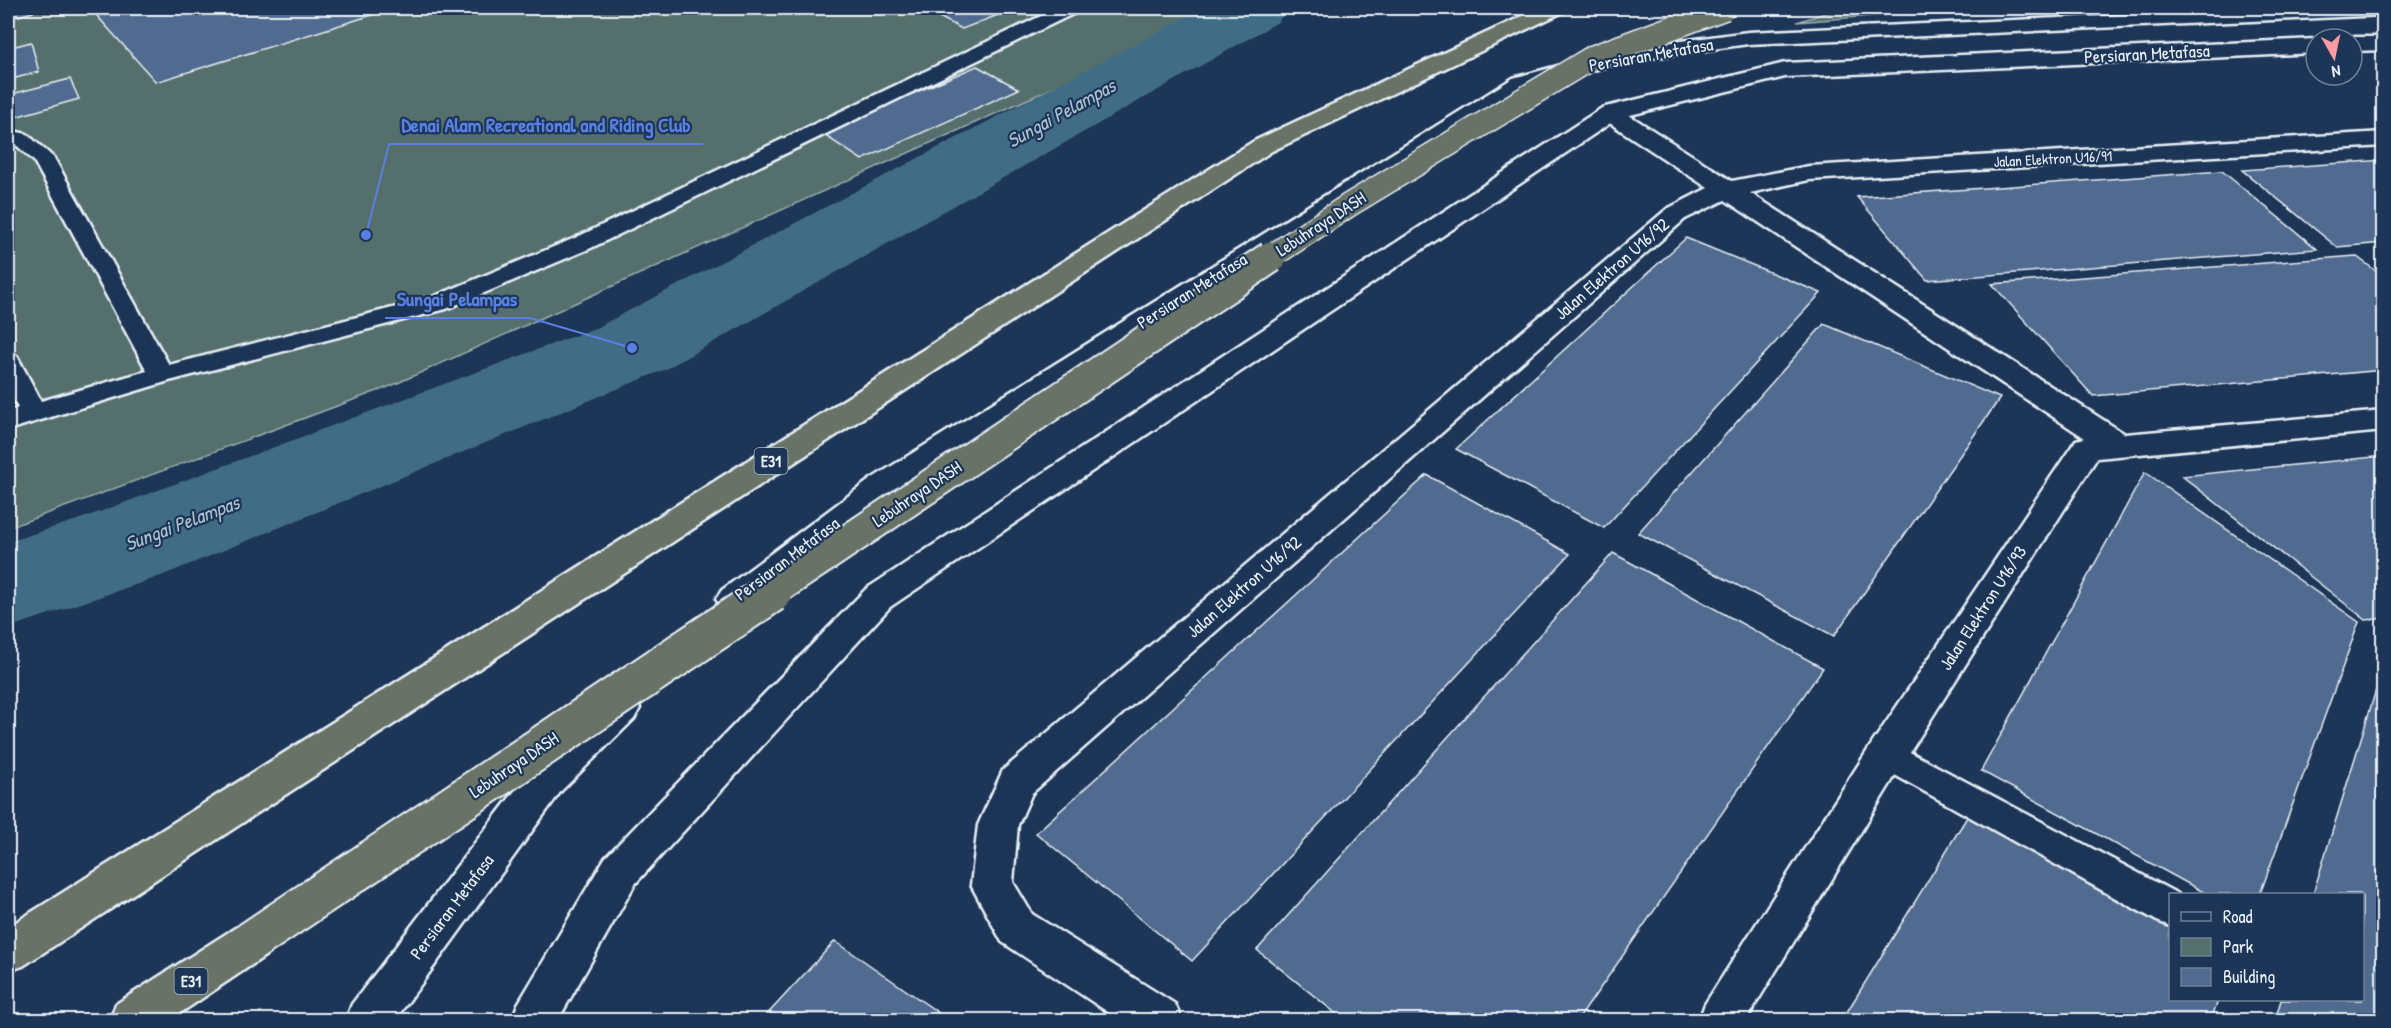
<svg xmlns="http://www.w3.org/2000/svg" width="2391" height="1028" viewBox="0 0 2391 1028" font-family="'Patrick Hand',sans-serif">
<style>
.green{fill:#546f6c;stroke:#9eb0b2;stroke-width:1.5}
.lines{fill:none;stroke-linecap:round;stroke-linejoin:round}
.river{fill:#416d85;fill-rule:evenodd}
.building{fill:#516a8f;stroke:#e8f1f8;stroke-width:1.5}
.lane-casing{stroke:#e8f1f8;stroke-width:5}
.street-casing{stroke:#e8f1f8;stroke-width:5}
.secondary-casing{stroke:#e8f1f8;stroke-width:5}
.highway-casing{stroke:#e8f1f8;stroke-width:5}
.lane{fill:#1d3557;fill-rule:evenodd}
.street{fill:#1d3557;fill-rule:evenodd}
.secondary{fill:#1d3557;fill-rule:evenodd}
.highway{fill:#687266;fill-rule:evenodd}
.highway-bridge-far2-casing{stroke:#e8f1f8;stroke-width:26;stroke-linecap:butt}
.highway-bridge-far1-casing{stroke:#e8f1f8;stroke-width:35;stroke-linecap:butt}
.highway-bridge-casing{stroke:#e8f1f8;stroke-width:44;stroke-linecap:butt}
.highway-bridge-far2{stroke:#687266;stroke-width:23}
.highway-bridge-far1{stroke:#687266;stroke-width:31}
.highway-bridge{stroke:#687266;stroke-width:40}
.labels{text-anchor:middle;stroke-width:4.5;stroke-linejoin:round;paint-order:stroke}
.far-street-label{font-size:15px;fill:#e8f1f8;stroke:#1d3557}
.shield{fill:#1d3557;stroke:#abb9c8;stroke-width:1.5}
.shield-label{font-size:16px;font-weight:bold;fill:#e8f1f8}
.street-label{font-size:18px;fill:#e8f1f8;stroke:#1d3557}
.water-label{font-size:20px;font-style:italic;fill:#aec3d0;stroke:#1d3557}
.leader{fill:none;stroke:#5a7fe2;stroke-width:2}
.callout-dot{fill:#5a7fe2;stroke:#1d3557;stroke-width:2}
.callout-label{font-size:20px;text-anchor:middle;font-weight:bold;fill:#5a7fe2;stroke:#1d3557;stroke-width:4.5;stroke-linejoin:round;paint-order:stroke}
</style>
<rect width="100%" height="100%" fill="#1d3557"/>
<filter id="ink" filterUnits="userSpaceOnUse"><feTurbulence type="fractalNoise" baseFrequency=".0167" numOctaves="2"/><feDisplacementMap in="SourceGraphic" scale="12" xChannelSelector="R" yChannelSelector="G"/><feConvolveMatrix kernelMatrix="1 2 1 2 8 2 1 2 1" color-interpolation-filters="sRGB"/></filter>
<g filter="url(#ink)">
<g class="green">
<path d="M8,8H1230L391,386L8,528Z"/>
<path d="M1841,8H1968L1797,22Z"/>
</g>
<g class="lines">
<path class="river" d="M1203,8H1288L1278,22L666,369L161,576L8,628V542L83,518L598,327Z"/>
</g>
<g class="building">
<path d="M8,8H29L33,12L8,19Z"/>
<path d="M90,8H395L156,82Z"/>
<path d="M922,8H1016L962,29Z"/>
<path d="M31,42L39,72L8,80V48Z"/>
<path d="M977,66L1019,89L862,160L821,133Z"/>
<path d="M70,79L79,99L8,119V95Z"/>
<path d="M2384,160V243L2337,247L2242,170Z"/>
<path d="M2222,171L2317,249L1927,280L1857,197Z"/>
<path d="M1686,238L1821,293L1604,528L1456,449Z"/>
<path d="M2356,256L2384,277V370L2093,396L1992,284Z"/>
<path d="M1824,324L2000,398L1834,636L1638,533Z"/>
<path d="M2384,456V618L2366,620L2182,476Z"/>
<path d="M2145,472L2359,622L2260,894H2207L1981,771Z"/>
<path d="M1427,475L1570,554L1192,961L1036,833Z"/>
<path d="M1613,553L1823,668L1578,1020H1344L1257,950Z"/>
<path d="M2384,664V1020H2275L2281,1000H2362V894H2313Z"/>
<path d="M1972,809L2170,920V1000H2218L2211,1020H1842Z"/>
<path d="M835,941L949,1020H762Z"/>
</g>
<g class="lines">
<g class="lane-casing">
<g id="lane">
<path d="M1058,8H1080L1077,12L591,248L446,309L169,381L8,430V412L18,408L8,387V354L17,356L41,401L147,371L34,161L14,143L8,142V130L27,134L54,158L169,365L428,299L575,238Z"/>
<path d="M1887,740L2178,894H2170V926L2157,921L1875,764L1870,754L1875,744Z"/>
</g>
</g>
<g class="street-casing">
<path id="street" d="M1610,106L1618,108L1732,181L1809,166L2384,132V146L1809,180L1750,193L2125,434L2384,411V431L2097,458L1901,766L1746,1020H1699L1705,1004L1873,742L2076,440L2085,438L1725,200L1685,219L1032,793L1018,825L1013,882L1032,914L1175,1004L1182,1020H1120L1002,942L971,885L978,825L1003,770L1667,209L1708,188L1602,118L1598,113L1602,108Z"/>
</g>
<g class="secondary-casing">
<g id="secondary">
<path d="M2279,8H2384V15L1748,44L1622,62L1529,88L893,495L746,608L734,612L722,608L716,599L722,590L871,479L1513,78L1621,49L1748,32Z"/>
<path d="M2352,37H2384V50L2352,51V39H2346Z"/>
<path d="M2316,39V53L1785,77L1618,118L890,607L635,884L558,1020H512L518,1004L605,858L866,589L1602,108L1785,63Z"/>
<path d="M621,693L634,697L640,708L634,719L561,791L395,1020H346L352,1004L533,767L608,697Z"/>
</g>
</g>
<g class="highway-casing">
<g id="highway">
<path d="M1540,8H1566L1563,12L1272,151L23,966L8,971V927L1254,141Z"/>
<path d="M250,922L265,928L272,942L265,956L170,1020H110L116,1004L235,928Z"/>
</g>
</g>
<use href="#lane" class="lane"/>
<use href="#street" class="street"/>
<use href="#secondary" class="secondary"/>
<use href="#highway" class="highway"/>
<g class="highway-bridge-far2-casing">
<path id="highway-bridge-far2" d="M1269,258L1349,205L1593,57L1725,8"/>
</g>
<g class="highway-bridge-far1-casing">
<path id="highway-bridge-far1" d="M770,593L1271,257"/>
</g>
<g class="highway-bridge-casing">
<path id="highway-bridge" d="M250,942L772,592"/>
</g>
<use href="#highway-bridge-far2" class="highway-bridge-far2"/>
<use href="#highway-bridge-far1" class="highway-bridge-far1"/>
<use href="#highway-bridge" class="highway-bridge"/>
</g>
</g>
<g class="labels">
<g class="far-street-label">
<text transform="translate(2053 159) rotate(-3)" y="5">Jalan Elektron U16/91</text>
</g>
<g class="shield">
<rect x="754.5" y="448" width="33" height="26" rx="4.5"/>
<rect x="174.5" y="968" width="33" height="26" rx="4.5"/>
</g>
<g class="shield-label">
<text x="771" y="467">E31</text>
<text x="191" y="987">E31</text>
</g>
<g class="street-label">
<text transform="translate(2147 54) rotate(-3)" y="6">Persiaran Metafasa</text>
<text transform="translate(1651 55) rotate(-10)" y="6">Persiaran Metafasa</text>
<text transform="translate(1321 224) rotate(-33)" y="6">Lebuhraya DASH</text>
<text transform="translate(1612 269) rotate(-41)" y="6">Jalan Elektron U16/92</text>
<text transform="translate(1192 291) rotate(-32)" y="6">Persiaran Metafasa</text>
<text transform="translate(917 494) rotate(-34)" y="6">Lebuhraya DASH</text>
<text transform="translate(787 559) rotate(-37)" y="6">Persiaran Metafasa</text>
<text transform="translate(1244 587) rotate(-41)" y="6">Jalan Elektron U16/92</text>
<text transform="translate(1983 608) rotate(-57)" y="6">Jalan Elektron U16/93</text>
<text transform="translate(514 765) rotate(-34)" y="6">Lebuhraya DASH</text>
<text transform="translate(452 907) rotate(-53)" y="6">Persiaran Metafasa</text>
</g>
<g class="water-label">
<text transform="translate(1061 113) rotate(-29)" y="7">Sungai Pelampas</text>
<text transform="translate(182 523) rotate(-21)" y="7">Sungai Pelampas</text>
</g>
</g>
<path class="leader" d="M366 235L389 144H703M632 348L530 318H385"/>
<g class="callout-dot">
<circle cx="366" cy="235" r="6"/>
<circle cx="632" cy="348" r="6"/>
</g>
<g class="callout-label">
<text x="546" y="132">Denai Alam Recreational and Riding Club</text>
<text x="457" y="306">Sungai Pelampas</text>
</g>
<rect width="2391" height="1028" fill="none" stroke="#1d3557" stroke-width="30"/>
<rect x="15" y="15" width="2361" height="998" fill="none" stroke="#e8f1f8" stroke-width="2" filter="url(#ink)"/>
<rect x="2169" y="893" width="195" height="108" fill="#1d3557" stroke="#6e8097" stroke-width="1.5"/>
<rect x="2181" y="912" width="30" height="9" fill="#1d3557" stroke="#6e8097" stroke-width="1.5"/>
<text x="2223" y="923" font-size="18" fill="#e8f1f8">Road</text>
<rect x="2181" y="938" width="30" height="18" fill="#546f6c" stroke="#6e8097" stroke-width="1.5"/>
<text x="2223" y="953" font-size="18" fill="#e8f1f8">Park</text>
<rect x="2181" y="968" width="30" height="18" fill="#516a8f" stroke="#6e8097" stroke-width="1.5"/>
<text x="2223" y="983" font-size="18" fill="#e8f1f8">Building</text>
<g transform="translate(2334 57) rotate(171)"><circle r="28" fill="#1d3557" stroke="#6e8097" stroke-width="1.5"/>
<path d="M0-4.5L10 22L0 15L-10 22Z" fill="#ff9aa2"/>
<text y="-9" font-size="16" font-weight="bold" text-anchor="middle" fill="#e8f1f8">N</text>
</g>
</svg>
